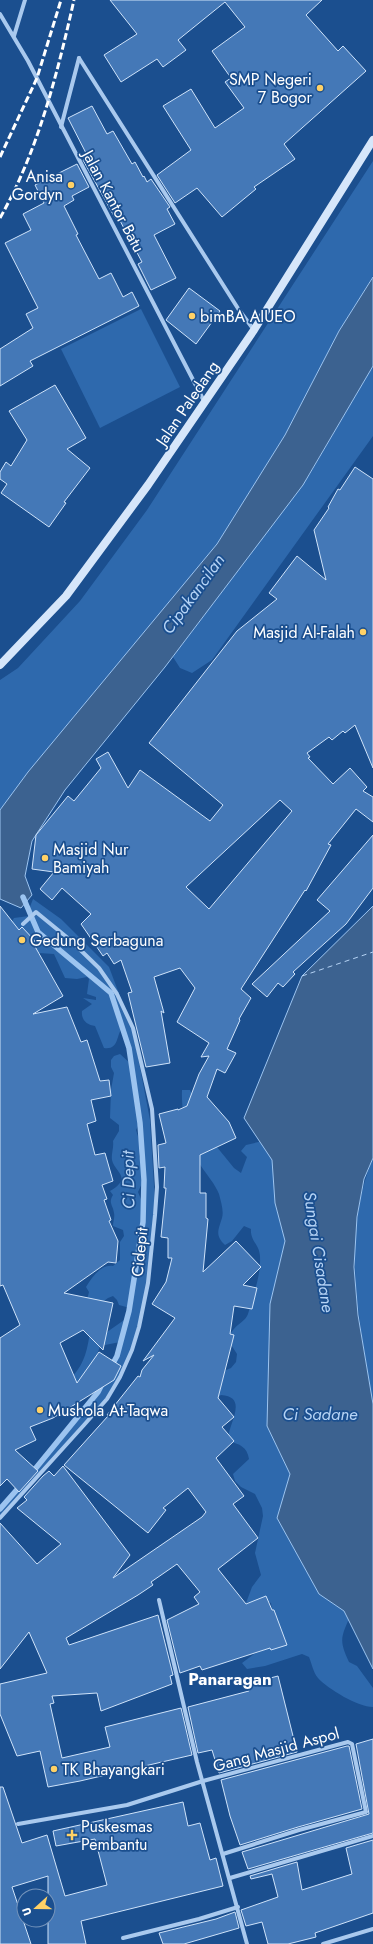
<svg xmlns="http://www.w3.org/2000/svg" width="373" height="1944" viewBox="0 0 373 1944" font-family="Jost,sans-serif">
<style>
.green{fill:#2e69ad;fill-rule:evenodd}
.water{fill:#3c6290;stroke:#9cc4f0}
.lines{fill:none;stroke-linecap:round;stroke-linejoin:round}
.stream{stroke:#9cc4f0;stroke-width:5.5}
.ferry{stroke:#b5d3f5;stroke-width:1;stroke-dasharray:5 4;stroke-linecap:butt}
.building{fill:#4478b7;stroke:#cfe3fa;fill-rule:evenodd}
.street{stroke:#a9c9ee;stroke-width:4}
.secondary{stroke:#d6e6fa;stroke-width:8}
.rail{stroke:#fff;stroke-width:3;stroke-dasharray:7 3;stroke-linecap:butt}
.poi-dot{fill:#ffd166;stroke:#1b4f8f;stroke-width:1.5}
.labels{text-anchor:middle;stroke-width:3.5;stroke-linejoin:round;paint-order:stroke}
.poi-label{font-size:16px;fill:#fff;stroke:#1b4f8f;text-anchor:start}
.street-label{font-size:16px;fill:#fff;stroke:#1b4f8f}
.water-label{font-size:17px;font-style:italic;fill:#b5d3f5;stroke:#1b4f8f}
.neighbourhood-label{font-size:17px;font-weight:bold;fill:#fff;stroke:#1b4f8f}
</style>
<rect width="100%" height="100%" fill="#1b4f8f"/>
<g class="green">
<path d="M373,161V276L339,331L285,435L217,544L28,772L0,810V680L18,668L80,601L147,510Z"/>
<path d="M141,309L180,387L100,428L61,349Z"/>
<path d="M373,366V436L212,660L192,673L180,668L173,657L310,474Z"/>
<path d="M33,899L61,919L109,967L133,1031L150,1120L156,1219L145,1296L132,1350L107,1399L0,1520V1506C36,1465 110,1395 120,1342L100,1346L97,1355L77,1386L70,1379C84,1365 87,1352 90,1332H107L127,1318L130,1308L119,1305L117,1300L113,1296L108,1298L94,1308L87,1300L89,1292L86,1287C92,1277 101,1264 113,1266L120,1260V1242L124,1236L123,1230L113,1226C113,1222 115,1217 114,1213C113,1205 108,1203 113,1195L110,1191C133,1177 115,1173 112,1160C111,1154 114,1148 113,1141L119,1131V1125L110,1118L111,1090L114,1073L111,1067V1060L114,1056L120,1054L131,1064L129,1048L122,1028C116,1036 119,1050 104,1048L95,1026C87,1025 81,1020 82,1011L92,1004L83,998L96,1000V997L87,994L89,979L87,977L77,979L65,978L54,954L39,953L9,926L14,918L29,916L28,912ZM139,1124L143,1167L139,1156L141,1146L136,1130ZM143,1181V1204L138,1192ZM141,1230V1235L133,1289L131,1288L134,1273L130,1269C139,1257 137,1245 141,1230Z"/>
<path d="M182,1090H190L212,1141L234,1168L241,1173L247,1157L241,1151L246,1145L263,1141L294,1183L280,1451L288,1467L290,1476L351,1613C343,1636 337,1637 349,1662L357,1666L373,1688V1707C358,1707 328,1689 318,1678C313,1672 312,1664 309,1657L302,1654L265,1666L247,1669L242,1663L254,1654L284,1642C283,1628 272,1618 271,1603L263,1599L246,1603L252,1587L261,1575L255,1553L263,1516L262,1508L255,1494L241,1487L235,1481L233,1474L249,1459C247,1447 240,1444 228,1441C227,1425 250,1397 221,1395L214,1399L224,1371L231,1368L236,1362L237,1354L228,1340C232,1325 245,1323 248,1314C253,1297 261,1275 260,1257C260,1245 250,1241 251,1229L244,1226L232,1241L225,1245C215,1235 218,1231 222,1218C224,1211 221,1202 219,1194C215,1184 207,1175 201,1166C188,1146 181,1114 182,1090Z"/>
<path d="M373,1158V1408C361,1323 339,1241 373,1158Z"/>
</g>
<g class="water">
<path d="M373,277V366L303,485L165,667L65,790L32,841L25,876L32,895L21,908L0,899V810L28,772L217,544L285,435L339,331Z"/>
<path d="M373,906V1158L364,1179L357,1217L354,1267L358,1315L373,1404V1669L344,1611L319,1594L277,1518L290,1474L267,1426L270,1304L285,1241L275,1203L272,1160L244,1118L302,976Z"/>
</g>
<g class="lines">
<g class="stream">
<path d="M23,897L38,932L111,993L129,1048L140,1123L144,1180L143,1222L129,1311L117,1356L111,1367"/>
<path d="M31,1474L98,1392L103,1382"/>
<path d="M0,1509L21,1485"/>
</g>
<path class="ferry" d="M302,976L373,952"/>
</g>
<g class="building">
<path d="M110,0H322L306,15L338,51L343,46L366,71L284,144L295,159L254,187L256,189L222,217L197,188L175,203L157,175L191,150L163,106L191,89L215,128L244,108L225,82L231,78L212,51L245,27L225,2L178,40L186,50L163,67L157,59L121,82L104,55L137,34Z"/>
<path d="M92,106L107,134L113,131L132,164L135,162L143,177L144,176L147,182L151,179L170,207L167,209L175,224L154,235L176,278L151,290L138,264L142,262L118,217L115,218L83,160L88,157L68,118Z"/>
<path d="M77,164L89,187L72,196L74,200L64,206L78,234L76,235L99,279L111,273L123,297L132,292L139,306L30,361L33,366L0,386V349L33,328L26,314L38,308L5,243L31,230L23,214L44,203L35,185Z"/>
<path d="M189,288L220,311L196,344L166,320Z"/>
<path d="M55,385L86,438L67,449L90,468L64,502L66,503L49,527L1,493L7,484L0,479V472L6,462L11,466L27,440L9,411Z"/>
<path d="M355,467L373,479V768L355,725L345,733L343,731L332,740L329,737L307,753L310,757L308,758L333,784L350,768L367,787L363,791L373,797V822L356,809L328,844L331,845L306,891L305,890L241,989L251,998L239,1019L240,1020L227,1049L236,1053L225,1073L217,1069L207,1097L229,1122L236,1138L200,1155V1193H206V1218L208,1219L203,1272L236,1241L261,1267L243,1285L257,1288L252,1309L234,1306L230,1334L234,1335L218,1398L234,1417L222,1427L234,1441L216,1458L244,1496L233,1504L258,1538L218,1569L246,1604L266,1596L272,1610H274L287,1645L271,1650L270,1648L202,1670L200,1666L180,1673L167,1620L199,1604L194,1597L200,1592L177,1564L151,1582L153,1585L138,1595L66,1638L69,1645L158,1615L173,1675L170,1676L172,1684L101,1711L97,1693L52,1696L54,1703L50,1704L62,1758L110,1747L105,1727L181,1708L192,1755L80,1781L48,1787L40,1751L17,1756L0,1714V1684L47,1673L29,1632L0,1669V1523L37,1564L61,1544L17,1508L27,1500L24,1497L43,1476L49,1471L54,1476L63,1466L130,1555L113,1578L202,1517L206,1512L188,1488L163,1508L166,1510L148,1533L64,1465L108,1416L107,1415L138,1376L140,1377L142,1370L154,1355L143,1361L175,1318L152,1304L166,1282L172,1258H168V1238L161,1237L166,1188H164L165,1167L159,1168L158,1145L166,1143L159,1114L178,1109V1110L187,1106L199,1074L209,1056L201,1057L209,1043L177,1022L195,988L180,968L154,977L164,1013L161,1011L170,1063L146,1067L128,993L132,992L121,960L114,964L107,953L103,956L81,924L91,914L62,888L52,900L40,889L54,872L32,869L36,835L68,796L74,801L101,768L96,759L108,752L128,788L140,770L210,821L223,805L149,743L237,631L277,599L269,593L297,556L326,580L314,530L329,508L328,507L338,489L340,490ZM280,800L292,811L209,909L186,887Z"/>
<path d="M373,835V888L346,924L293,972L295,974L283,987L278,983L267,997L252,984L330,911L317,900Z"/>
<path d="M0,906L19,930L22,927L35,941L33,943L63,996L33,1014L67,1007L81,1042L87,1040L100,1081L109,1080L111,1096L91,1100L96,1121L87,1124L95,1155L105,1153L113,1181L102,1185L107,1199L104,1200L111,1220L109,1221L118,1241L116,1263L108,1262L64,1293L113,1303L103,1350L83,1330L60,1343L77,1383L99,1352L121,1366L114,1380L53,1418L30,1427L36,1440L15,1450L38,1471L19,1492L7,1479L0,1486V1338L20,1325L3,1285L0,1286Z"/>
<path d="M278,1676L297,1752L219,1773L212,1750L198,1753L188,1707L249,1691L247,1684Z"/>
<path d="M373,1739V1833L248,1869L242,1852L369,1814L356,1744Z"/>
<path d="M347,1746H349L362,1809L298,1827L240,1845L230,1816L221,1780Z"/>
<path d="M0,1787H3L22,1843L47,1835L65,1896L107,1885L95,1839L56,1846L53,1831L183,1802L188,1826L200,1823L210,1860L216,1858L223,1886L81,1921L86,1944H48V1876L12,1887L31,1944H0Z"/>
<path d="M373,1840V1913L315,1933L316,1937L288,1944H268L262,1922L246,1926L241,1910L278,1897L272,1874L251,1879L250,1876L297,1862L302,1890L352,1874L346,1848Z"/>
<path d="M235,1912L239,1928L184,1944H163L159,1933L216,1919Z"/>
</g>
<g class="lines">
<g class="street">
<path d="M0,14L28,61L204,401"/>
<path d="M14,36L25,0"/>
<path d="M79,58L239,310L254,330"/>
<path d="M61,127L79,58"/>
<path d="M0,1518L84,1425L107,1399L120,1377L132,1350L139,1327L148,1283L155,1215L157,1187L152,1109L133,1028L117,994L99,968L69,939L36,912L23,924"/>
<path d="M159,1600L197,1762L247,1944"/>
<path d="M18,1824L127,1805L203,1781L348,1742L352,1744L366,1812L299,1830L223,1854"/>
<path d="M230,1878L373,1836"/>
<path d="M123,1938L199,1919L238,1907"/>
<path d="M323,1944L373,1929"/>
</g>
<path class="secondary" d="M0,665L66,596L148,485L254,330L373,140"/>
<g class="rail">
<path d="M0,157L37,78L61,0"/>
<path d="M0,218C38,151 57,75 74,0"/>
</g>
</g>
<g class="poi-dot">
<circle cx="320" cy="88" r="4"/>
<circle cx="71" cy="185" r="4"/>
<circle cx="192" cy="316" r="4"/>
<circle cx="363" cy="632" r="4"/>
<circle cx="45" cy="858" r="4"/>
<circle cx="22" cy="940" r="4"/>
<circle cx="40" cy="1410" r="4"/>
<circle cx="54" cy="1769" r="4"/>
<path d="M70 1829h4v4h4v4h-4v4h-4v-4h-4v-4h4z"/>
</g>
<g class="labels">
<g class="poi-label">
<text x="312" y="85" text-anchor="end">SMP Negeri<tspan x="312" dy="18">7 Bogor</tspan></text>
<text x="63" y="182" text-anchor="end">Anisa<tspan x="63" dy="18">Gordyn</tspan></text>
<text x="200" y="322">bimBA AIUEO</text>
<text x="355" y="638" text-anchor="end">Masjid Al-Falah</text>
<text x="53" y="855">Masjid Nur<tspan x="53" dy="18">Bamiyah</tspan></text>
<text x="30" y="946">Gedung Serbaguna</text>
<text x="48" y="1416">Mushola At-Taqwa</text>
<text x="62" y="1775">TK Bhayangkari</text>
<text x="81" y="1832">Puskesmas<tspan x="81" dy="18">Pembantu</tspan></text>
</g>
<g class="street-label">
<text transform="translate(114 201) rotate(62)" y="6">Jalan Kantor Batu</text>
<text transform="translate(187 403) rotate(-56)" y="6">Jalan Paledang</text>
<text transform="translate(139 1252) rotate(-84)" y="6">Cidepit</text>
<text transform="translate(276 1749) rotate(-15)" y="6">Gang Masjid Aspol</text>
</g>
<g class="water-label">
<text transform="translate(193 594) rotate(-54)" y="6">Cipakancilan</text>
<text transform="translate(128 1180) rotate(-91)" y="6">Ci Depit</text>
<text transform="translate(319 1252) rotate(81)" y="6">Sungai Cisadane</text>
<text x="320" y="1420">Ci Sadane</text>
</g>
<g class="neighbourhood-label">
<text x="230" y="1685">Panaragan</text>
</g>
</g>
<g transform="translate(36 1908) rotate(249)"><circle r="19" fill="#1b4f8f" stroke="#7695bc"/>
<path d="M0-3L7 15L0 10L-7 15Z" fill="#ffd166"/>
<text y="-6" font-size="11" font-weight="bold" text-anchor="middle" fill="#ffffff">U</text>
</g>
</svg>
